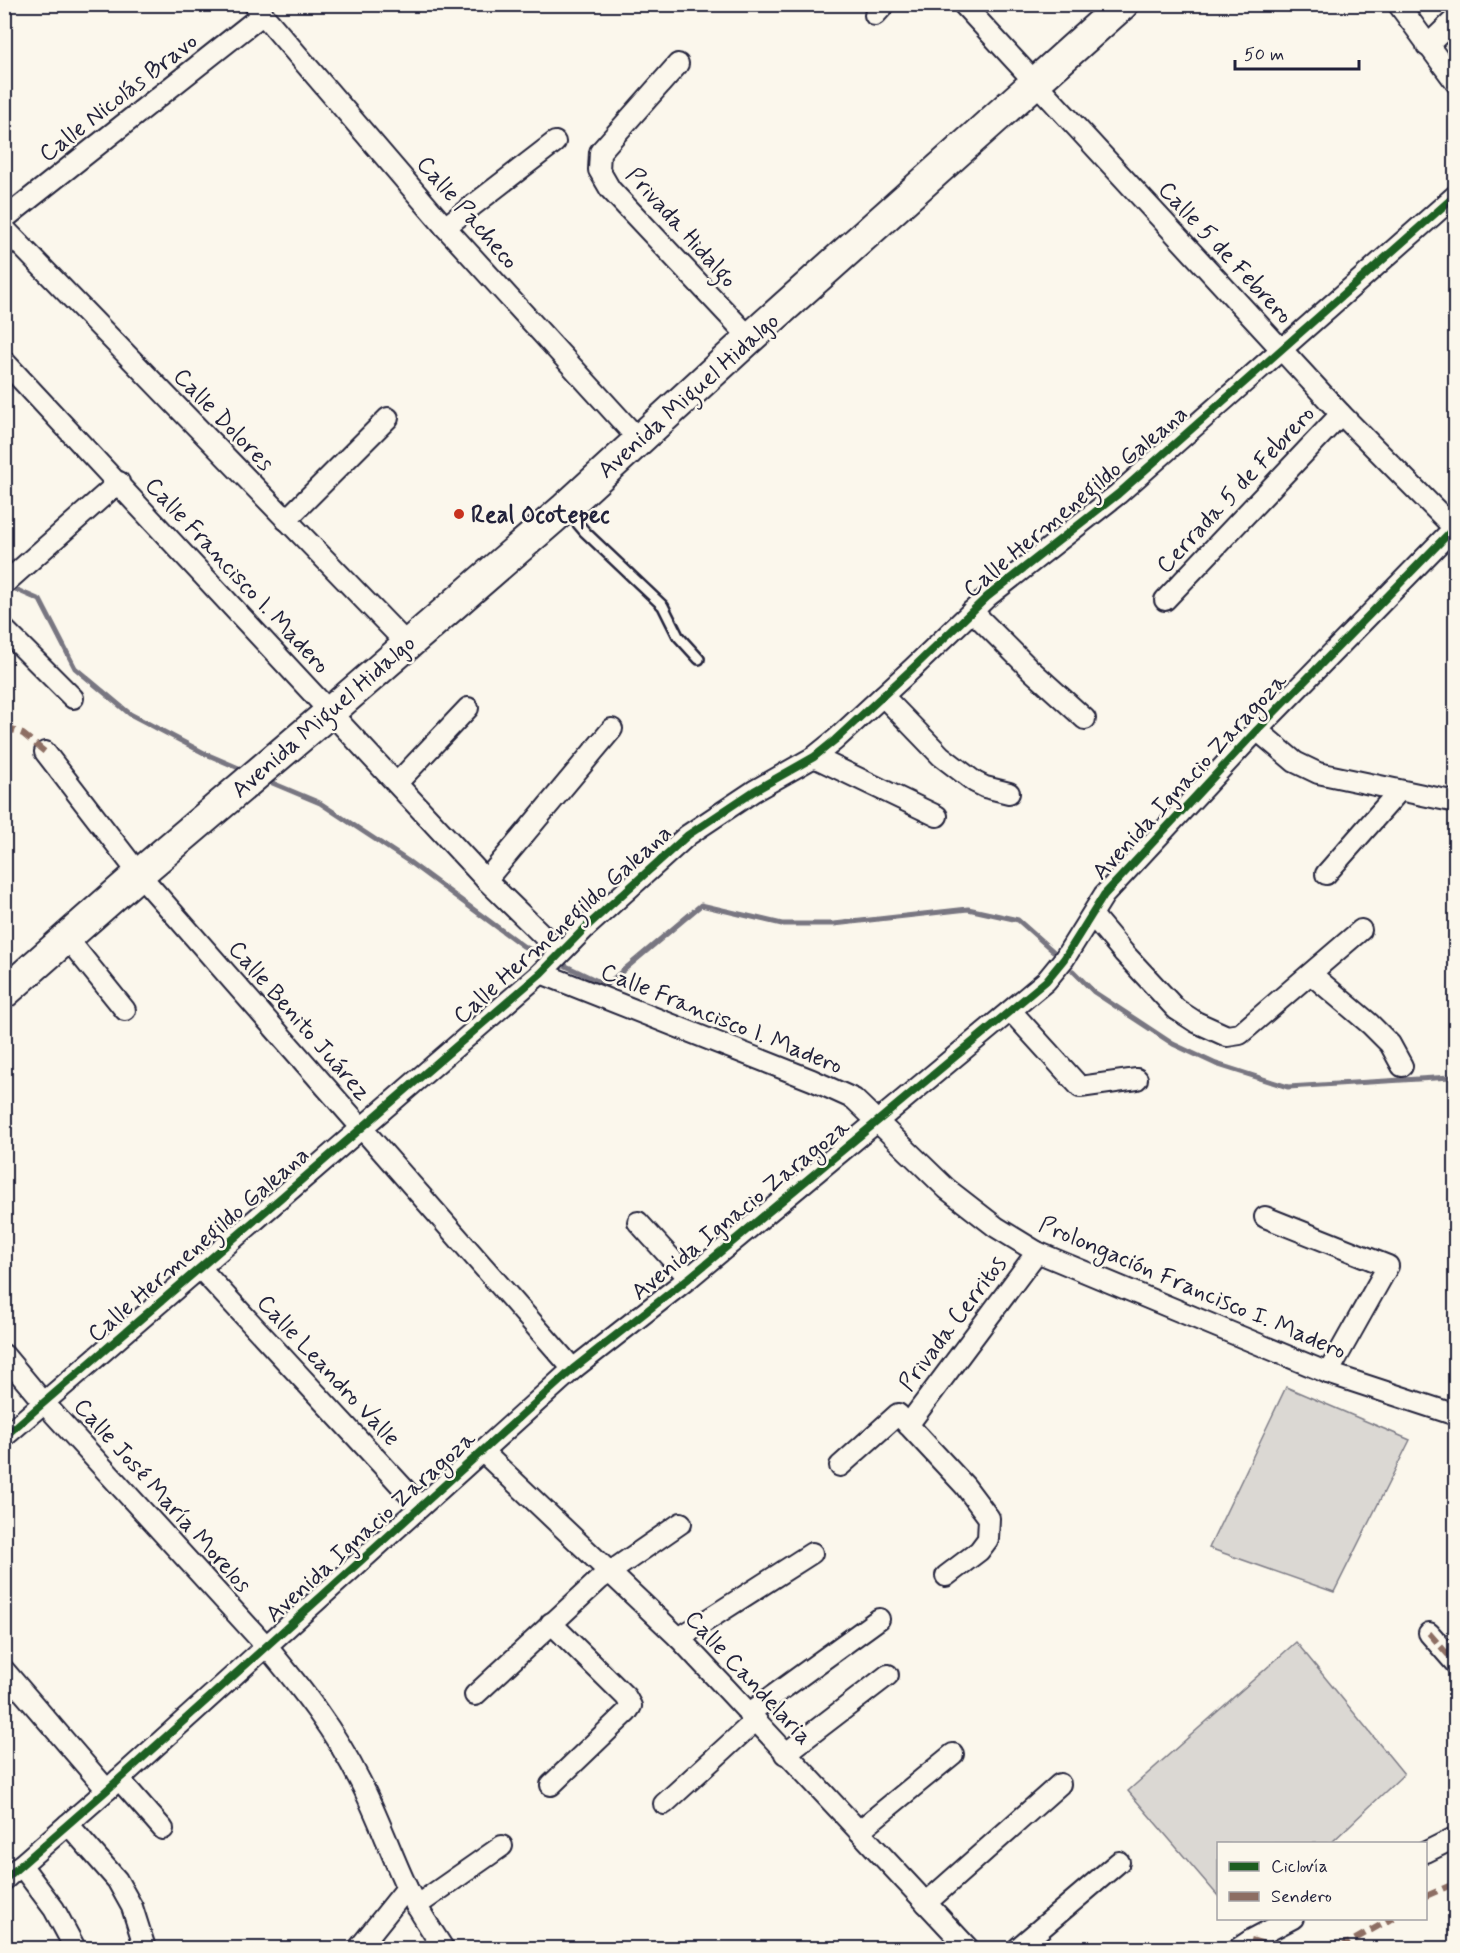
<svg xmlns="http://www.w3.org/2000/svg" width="1460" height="1953" viewBox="0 0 1460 1953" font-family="Mynerve,sans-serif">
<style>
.green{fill:#dbd8d3;stroke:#7e7d87;stroke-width:1.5}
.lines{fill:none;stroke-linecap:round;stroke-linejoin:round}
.stream{stroke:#787681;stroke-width:5}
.lane-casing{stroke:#22223b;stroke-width:14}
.street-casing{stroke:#22223b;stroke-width:24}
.primary-casing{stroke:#22223b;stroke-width:34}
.lane{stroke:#fbf7ec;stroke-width:9}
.street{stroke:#fbf7ec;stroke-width:20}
.primary{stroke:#fbf7ec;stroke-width:30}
.quiet{stroke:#8d6e63;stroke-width:6;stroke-dasharray:12 6;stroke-linecap:butt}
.cycleway-casing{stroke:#fbf7ec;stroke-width:11}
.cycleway{stroke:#1b5e20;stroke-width:8}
.poi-dot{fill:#c8321e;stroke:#fbf7ec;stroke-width:2}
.labels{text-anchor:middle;stroke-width:5;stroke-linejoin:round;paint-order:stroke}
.street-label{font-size:24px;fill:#22223b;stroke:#fbf7ec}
.poi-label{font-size:24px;font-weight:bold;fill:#22223b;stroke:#fbf7ec;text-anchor:start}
</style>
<rect width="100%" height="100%" fill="#fbf7ec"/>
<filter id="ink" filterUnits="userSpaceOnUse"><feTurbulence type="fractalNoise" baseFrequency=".0167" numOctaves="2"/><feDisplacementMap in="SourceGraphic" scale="12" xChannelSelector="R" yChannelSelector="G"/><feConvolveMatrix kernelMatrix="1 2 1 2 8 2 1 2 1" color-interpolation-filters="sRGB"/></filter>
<g filter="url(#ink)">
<g class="green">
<path d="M1286,1387L1410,1440L1334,1592L1209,1548Z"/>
<path d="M1296,1642L1404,1774L1331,1843L1218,1844V1896L1128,1791Z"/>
</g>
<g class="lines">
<g class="stream">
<path d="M17,590L40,600L75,668L130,714L206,754L241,769"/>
<path d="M270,782L320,803L408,861L523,946L540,954"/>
<path d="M566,966L606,985L701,905L782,924H834L968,909L1018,920L1053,951"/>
<path d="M1073,971L1094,992L1173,1044L1216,1064L1288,1087L1451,1077L1456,1074"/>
</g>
<g class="lane-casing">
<path id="lane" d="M568,512L585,532L663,606L678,636L699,659"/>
</g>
<g class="street-casing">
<g id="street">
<path d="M254,4L445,227L639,440"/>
<path d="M963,4L1341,414L1456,530"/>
<path d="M1398,4L1456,83"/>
<path d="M875,15L885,4"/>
<path d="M1427,46L1456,18"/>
<path d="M678,64L600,152L599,170L610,189L750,338"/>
<path d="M4,219L262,15"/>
<path d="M445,227L555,142"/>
<path d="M4,228L407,644"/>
<path d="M4,361L486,880L560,952"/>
<path d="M286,520L388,418"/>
<path d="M4,584L119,482"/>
<path d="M1165,600L1341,414"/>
<path d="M972,611L1031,670L1085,719"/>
<path d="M4,629L73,698"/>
<path d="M883,696L941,756L975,782L985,787L1009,793"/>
<path d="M1257,730L1295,762L1318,773L1456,802"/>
<path d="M45,752L139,874L573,1369"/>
<path d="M814,757L937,816"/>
<path d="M397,783L468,708"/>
<path d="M1326,874L1399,791"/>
<path d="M486,880L612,729"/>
<path d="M1093,916L1124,953L1176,1009L1196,1022L1227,1036L1240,1034L1361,930"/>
<path d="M67,938L125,1010"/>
<path d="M541,973L812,1080L854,1099L947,1189L996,1227L1037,1252L1328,1373L1456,1415"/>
<path d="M1311,974L1370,1024L1390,1044L1402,1066"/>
<path d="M1011,1011L1080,1087L1137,1079"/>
<path d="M1265,1217L1388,1266L1328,1373"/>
<path d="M638,1222L689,1278"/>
<path d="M200,1268L420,1506"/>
<path d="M4,1355L44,1403L266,1646C302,1689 335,1731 360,1781C378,1816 391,1854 408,1890C418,1910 431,1929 443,1948"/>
<path d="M908,1425L1037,1252"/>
<path d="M4,1437L541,973L585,928L688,835L754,791L814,757L835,740L913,668L987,597L1118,494L1456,195"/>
<path d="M482,1451L679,1638L968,1948"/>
<path d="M840,1466L898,1414L965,1486L989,1518L988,1539L979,1551L946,1576"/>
<path d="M1429,1633L1456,1664"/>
<path d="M679,1638L812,1553"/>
<path d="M4,1670L107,1790"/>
<path d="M475,1695L600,1579L681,1523"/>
<path d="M748,1714L879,1619"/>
<path d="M785,1754L888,1675"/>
<path d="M119,1779L163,1829"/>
<path d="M551,1785L627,1712L631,1706L626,1697L551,1623"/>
<path d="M664,1804L755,1721"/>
<path d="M68,1824L117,1880L132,1907L145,1948"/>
<path d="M859,1831L953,1754"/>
<path d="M1426,1852L1456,1837"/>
<path d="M21,1865L54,1909L75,1948"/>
<path d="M4,1880L107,1790L573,1369L689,1278L1046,981L1064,959L1104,895L1257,730L1456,526"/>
<path d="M926,1903L1060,1784"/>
<path d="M416,1906L502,1846"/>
<path d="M359,1948L407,1888"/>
<path d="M1018,1948L1119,1862"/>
<path d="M1239,1948L1251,1940L1293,1918"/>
</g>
</g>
<g class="primary-casing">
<path id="primary" d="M4,993L139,874L330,712L565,508L750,338L1123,4"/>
</g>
<use href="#lane" class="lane"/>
<use href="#street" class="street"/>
<use href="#primary" class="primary"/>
<g class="quiet">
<path d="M4,727L23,734L45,752"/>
<path d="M1429,1633L1456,1664"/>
<path d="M1426,1896L1456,1883"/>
<path d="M1251,1940L1279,1948"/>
<path d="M1339,1948L1393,1918"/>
</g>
<g class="cycleway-casing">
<g id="cycleway">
<path d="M4,1437L541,973L585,928L688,835L754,791L814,757L835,740L913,668L987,597L1118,494L1456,195"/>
<path d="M4,1880L107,1790L573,1369L689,1278L1046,981L1064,959L1104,895L1257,730L1456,526"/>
</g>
</g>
<use href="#cycleway" class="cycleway"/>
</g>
</g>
<circle class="poi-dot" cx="459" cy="514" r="6"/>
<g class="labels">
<g class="street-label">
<text transform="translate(118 97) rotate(-38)" y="8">Calle Nicolás Bravo</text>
<text transform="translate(468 212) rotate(49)" y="8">Calle Pacheco</text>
<text transform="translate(682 227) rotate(48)" y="8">Privada Hidalgo</text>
<text transform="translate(1226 252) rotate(47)" y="8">Calle 5 de Febrero</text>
<text transform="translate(688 395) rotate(-42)" y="8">Avenida Miguel Hidalgo</text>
<text transform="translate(224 419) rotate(46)" y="8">Calle Dolores</text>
<text transform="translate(1235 489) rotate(-47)" y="8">Cerrada 5 de Febrero</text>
<text transform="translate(1075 501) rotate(-40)" y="8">Calle Hermenegildo Galeana</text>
<text transform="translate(238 575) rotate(47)" y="8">Calle Francisco I. Madero</text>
<text transform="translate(323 716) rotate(-41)" y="8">Avenida Miguel Hidalgo</text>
<text transform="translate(1189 776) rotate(-47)" y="8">Avenida Ignacio Zaragoza</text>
<text transform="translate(562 924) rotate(-42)" y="8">Calle Hermenegildo Galeana</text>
<text transform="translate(722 1018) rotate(22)" y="8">Calle Francisco I. Madero</text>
<text transform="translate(300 1020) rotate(49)" y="8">Calle Benito Juárez</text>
<text transform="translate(740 1209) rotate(-39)" y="8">Avenida Ignacio Zaragoza</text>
<text transform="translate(198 1244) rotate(-41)" y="8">Calle Hermenegildo Galeana</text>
<text transform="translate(1193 1287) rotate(23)" y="8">Prolongación Francisco I. Madero</text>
<text transform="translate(952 1323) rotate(-53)" y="8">Privada Cerritos</text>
<text transform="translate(329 1370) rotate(47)" y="8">Calle Leandro Valle</text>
<text transform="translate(163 1495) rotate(48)" y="8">Calle José María Morelos</text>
<text transform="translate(370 1526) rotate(-42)" y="8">Avenida Ignacio Zaragoza</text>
<text transform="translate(749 1677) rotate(47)" y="8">Calle Candelaria</text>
</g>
<g class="poi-label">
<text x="471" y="522">Real Ocotepec</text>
</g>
</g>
<rect width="1460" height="1953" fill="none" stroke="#fbf7ec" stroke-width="24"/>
<rect x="12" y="12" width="1436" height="1929" fill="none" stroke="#22223b" stroke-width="2" filter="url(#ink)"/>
<rect x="1217" y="1842" width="210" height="78" fill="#fbf7ec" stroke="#a4a2a5" stroke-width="1.5"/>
<rect x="1229" y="1862" width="30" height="9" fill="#1b5e20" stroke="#a4a2a5" stroke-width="1.5"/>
<text x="1271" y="1872" font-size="18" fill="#22223b">Ciclovía</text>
<rect x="1229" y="1892" width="30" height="9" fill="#8d6e63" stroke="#a4a2a5" stroke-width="1.5"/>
<text x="1271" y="1902" font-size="18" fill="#22223b">Sendero</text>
<path d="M1235 60v9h124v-9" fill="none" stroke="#22223b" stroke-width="3"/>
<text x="1244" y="60" font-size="18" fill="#22223b" stroke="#fbf7ec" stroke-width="4.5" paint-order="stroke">50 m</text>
</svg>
